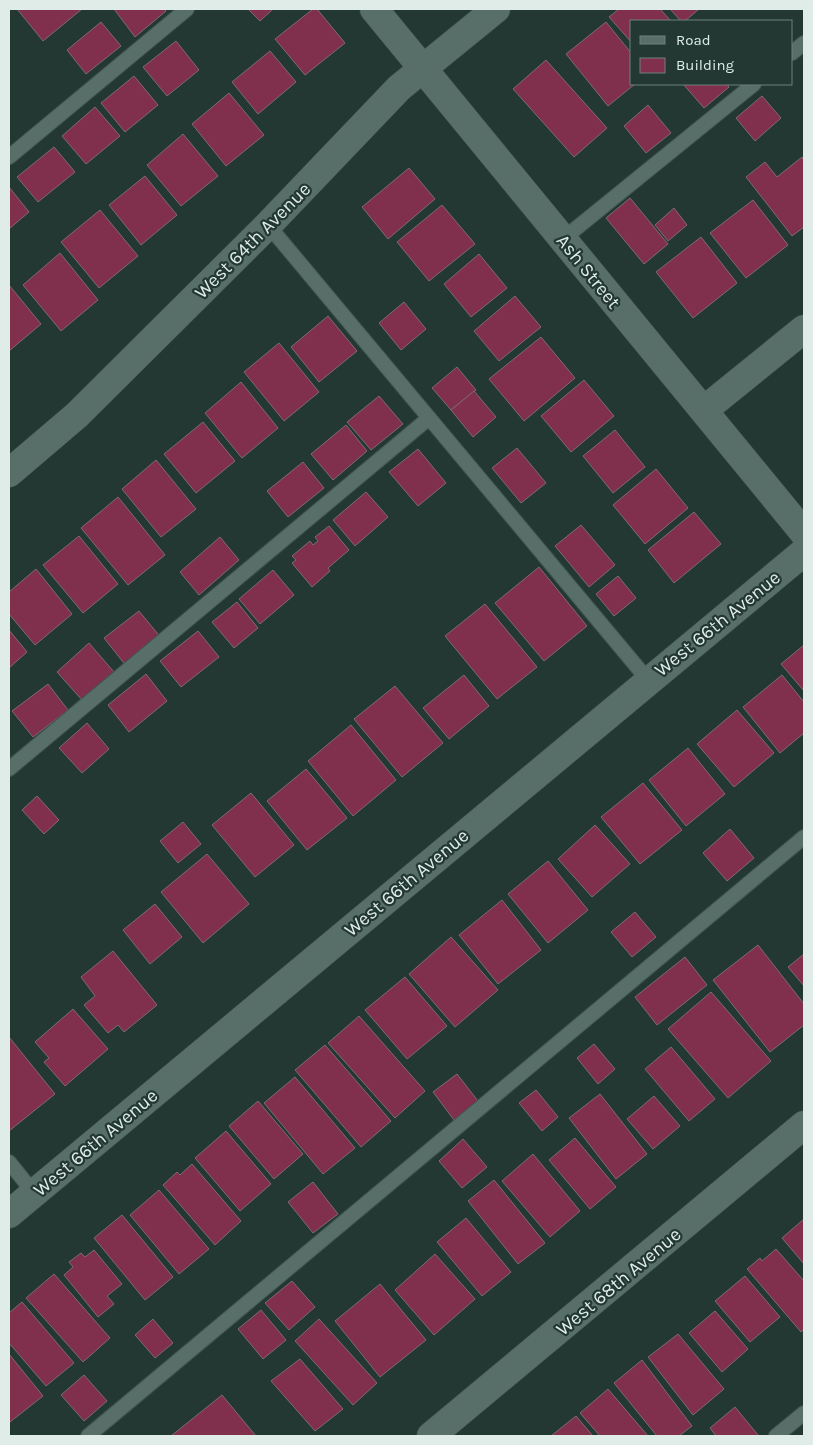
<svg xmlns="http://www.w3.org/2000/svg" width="813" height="1445" viewBox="0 0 813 1445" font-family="Karla,sans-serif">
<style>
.building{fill:#80304d;stroke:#806a70}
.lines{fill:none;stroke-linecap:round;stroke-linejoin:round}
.service-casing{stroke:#415450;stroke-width:16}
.minor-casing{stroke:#415450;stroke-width:29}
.service{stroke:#586e68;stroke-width:14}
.minor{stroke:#586e68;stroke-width:28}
.labels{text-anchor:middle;stroke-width:4.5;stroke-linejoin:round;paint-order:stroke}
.street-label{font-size:19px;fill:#dfece8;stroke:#233833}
</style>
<rect width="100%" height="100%" fill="#233833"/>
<g class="building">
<path d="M17,9H82L43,41Z"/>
<path d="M114,9H164L166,11L135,37Z"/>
<path d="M248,9H273L260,21Z"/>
<path d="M313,9H317L345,43L305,75L275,39Z"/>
<path d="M619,9H660L671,21H632V43L609,17Z"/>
<path d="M670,9H699L685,21H681Z"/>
<path d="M101,22L121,46L86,74L67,50Z"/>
<path d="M606,22L632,54V84H635L608,106L566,54Z"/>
<path d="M176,41L199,70L167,96L143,67Z"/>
<path d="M270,51L296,82L258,114L232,82Z"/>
<path d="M546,60L607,128L574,157L513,89Z"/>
<path d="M134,76L158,105L125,132L101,103Z"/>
<path d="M683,84H727L729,87L704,108Z"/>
<path d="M229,93L264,135L226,166L192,124Z"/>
<path d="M762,96L781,118L755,141L736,118Z"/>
<path d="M648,105L671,133L646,153L624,126Z"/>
<path d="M95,107L120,136L86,164L62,136Z"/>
<path d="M183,134L218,176L181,206L147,165Z"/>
<path d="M54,147L75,172L38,202L17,177Z"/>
<path d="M802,157L804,161V227L792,236L746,177L765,162L777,177Z"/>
<path d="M409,168L435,199L388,239L362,207Z"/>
<path d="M145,176L177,215L141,245L109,205Z"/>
<path d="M9,187L29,212L9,229Z"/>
<path d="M630,198L668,244L644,264L606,218Z"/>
<path d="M753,200L788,245L746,278L710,233Z"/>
<path d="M442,205L475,244L429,281L397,242Z"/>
<path d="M674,208L687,225L668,241L655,225Z"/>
<path d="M100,210L138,256L99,288L61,242Z"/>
<path d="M701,237L737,283L693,318L656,272Z"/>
<path d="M60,253L98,300L61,331L23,285Z"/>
<path d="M479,254L507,288L471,317L444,284Z"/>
<path d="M9,285L41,324L9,351Z"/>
<path d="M515,296L541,327L499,361L474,331Z"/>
<path d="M404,302L426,329L401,350L379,323Z"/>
<path d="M328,316L357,351L319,382L291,347Z"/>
<path d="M541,337L575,378L524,421L489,379Z"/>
<path d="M279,343L319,392L284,421L244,372Z"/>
<path d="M457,367L476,390L451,410L432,388Z"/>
<path d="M584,380L614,416L571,452L541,416Z"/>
<path d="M241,382L278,428L242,458L205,413Z"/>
<path d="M474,391L496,417L473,437L451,410Z"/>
<path d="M379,396L403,424L371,450L347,422Z"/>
<path d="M203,422L235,461L196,493L164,454Z"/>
<path d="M346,425L367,451L333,480L311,454Z"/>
<path d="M615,430L645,467L613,493L583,456Z"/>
<path d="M517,448L546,483L521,503L492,468Z"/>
<path d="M418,449L446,483L418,506L389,472Z"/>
<path d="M156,460L196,509L161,537L122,489Z"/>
<path d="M303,462L324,488L288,517L267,491Z"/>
<path d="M656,469L688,508L645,544L613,505Z"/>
<path d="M366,492L388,517L355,546L333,520Z"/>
<path d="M118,497L165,555L128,585L81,528Z"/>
<path d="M694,512L721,544L674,583L648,550Z"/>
<path d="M581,525L615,565L589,587L555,546Z"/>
<path d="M329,526L349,550L328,568L330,571L312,587L292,563L296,560L292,556L310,541L313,545L318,541L315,537Z"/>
<path d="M79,536L118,584L83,613L43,565Z"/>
<path d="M220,537L239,560L199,595L180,572Z"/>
<path d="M539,567L587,626L544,661L495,603Z"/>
<path d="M36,569L72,614L35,645L9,614V592Z"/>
<path d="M273,570L294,595L260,624L239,599Z"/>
<path d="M618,576L636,598L614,616L596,594Z"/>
<path d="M237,602L258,628L234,648L212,622Z"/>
<path d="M485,604L537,667L497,699L445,636Z"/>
<path d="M139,611L162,639L127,667L104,638Z"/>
<path d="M9,630L27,652L9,668Z"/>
<path d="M198,631L219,657L181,687L160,661Z"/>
<path d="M89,643L114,672L82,700L57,672Z"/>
<path d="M804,645V691L781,664Z"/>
<path d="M146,674L167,701L129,732L108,705Z"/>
<path d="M464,675L489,706L449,739L423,708Z"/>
<path d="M782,675L804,702V733L780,753L743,707Z"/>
<path d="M48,684L68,710L33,737L12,711Z"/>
<path d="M395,686L443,743L402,777L354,719Z"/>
<path d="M737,710L774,753L734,787L697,744Z"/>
<path d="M87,723L109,749L82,773L59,748Z"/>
<path d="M351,725L396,780L353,816L308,761Z"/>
<path d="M688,748L725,794L686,826L649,780Z"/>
<path d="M306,769L347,818L307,850L267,801Z"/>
<path d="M643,783L682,830L640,864L601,817Z"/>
<path d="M251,793L294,845L255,877L212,825Z"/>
<path d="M37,796L59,820L44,834L22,810Z"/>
<path d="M183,822L201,844L178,863L160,841Z"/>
<path d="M595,825L630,864L592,897L558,859Z"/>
<path d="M730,829L754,858L727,881L703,853Z"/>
<path d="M207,854L249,904L203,943L161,892Z"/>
<path d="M548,861L588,910L548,943L508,894Z"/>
<path d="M502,900L541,950L498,984L459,935Z"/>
<path d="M155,904L182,937L150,964L123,930Z"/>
<path d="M635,912L656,937L632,957L611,932Z"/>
<path d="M451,937L498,990L455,1027L409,974Z"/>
<path d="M758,945L804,1004V1025L770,1052L713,980Z"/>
<path d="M113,951L157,1005L124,1032L118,1025L108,1033L84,1005L95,996L81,977Z"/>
<path d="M804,954V986L788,967Z"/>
<path d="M685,957L707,985L657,1025L635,997Z"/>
<path d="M405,977L447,1026L407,1059L365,1010Z"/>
<path d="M711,992L771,1061L728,1098L668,1029Z"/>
<path d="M73,1009L108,1049L65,1086L44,1062L49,1058L35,1042Z"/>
<path d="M359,1016L425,1091L395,1118L328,1043Z"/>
<path d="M9,1037L55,1094L9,1131Z"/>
<path d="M594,1044L615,1069L598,1084L577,1058Z"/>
<path d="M325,1045L391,1121L361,1147L295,1070Z"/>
<path d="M671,1047L715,1099L689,1121L645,1069Z"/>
<path d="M457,1074L478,1101L454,1120L433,1092Z"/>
<path d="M295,1077L355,1148L323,1174L264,1103Z"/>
<path d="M536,1090L558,1117L542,1131L519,1103Z"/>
<path d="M600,1094L647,1154L616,1179L569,1118Z"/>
<path d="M654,1096L680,1126L653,1149L627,1119Z"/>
<path d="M258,1101L303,1154L274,1179L229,1126Z"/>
<path d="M226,1131L271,1184L240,1211L195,1158Z"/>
<path d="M575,1138L616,1187L590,1209L549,1160Z"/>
<path d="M463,1139L487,1167L462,1188L439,1161Z"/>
<path d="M533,1154L580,1211L550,1237L502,1181Z"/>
<path d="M192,1164L241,1221L215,1245L163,1185L177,1172L180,1175Z"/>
<path d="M494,1180L545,1243L518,1264L468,1201Z"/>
<path d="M313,1182L338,1214L313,1233L288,1202Z"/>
<path d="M159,1190L209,1249L179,1274L130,1215Z"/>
<path d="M122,1215L173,1277L145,1300L94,1238Z"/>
<path d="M466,1218L511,1272L482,1296L437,1242Z"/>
<path d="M804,1219V1264L782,1238Z"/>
<path d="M776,1249L804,1281V1329L801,1332L747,1269L760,1258L762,1261Z"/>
<path d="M94,1250L122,1284L107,1296L114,1304L98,1317L64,1275L73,1267L69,1262L81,1253L85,1257Z"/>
<path d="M435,1254L475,1299L434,1335L395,1290Z"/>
<path d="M54,1274L110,1338L83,1362L26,1298Z"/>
<path d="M745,1276L780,1317L750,1342L715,1301Z"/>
<path d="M292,1281L315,1307L289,1330L265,1303Z"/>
<path d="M380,1284L426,1340L380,1377L335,1321Z"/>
<path d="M22,1302L74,1363L46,1386L9,1343V1313Z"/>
<path d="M261,1310L286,1340L263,1359L238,1329Z"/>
<path d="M715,1311L748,1349L722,1372L689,1333Z"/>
<path d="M153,1319L173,1343L155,1358L135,1335Z"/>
<path d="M319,1319L377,1383L353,1405L295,1341Z"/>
<path d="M678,1334L724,1389L693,1415L648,1357Z"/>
<path d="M9,1354L43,1396L10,1422L9,1420Z"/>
<path d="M300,1359L343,1409L315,1431L271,1381Z"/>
<path d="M642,1360L692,1426L679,1436H657L614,1383Z"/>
<path d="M84,1375L107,1401L84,1421L61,1395Z"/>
<path d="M608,1389L648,1436H600L580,1413Z"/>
<path d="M222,1395L256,1436H171Z"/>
<path d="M735,1407L758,1435L757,1436H716L710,1428Z"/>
<path d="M576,1416L593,1436H551Z"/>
</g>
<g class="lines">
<g class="service-casing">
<g id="service">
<path d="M792,53L804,43"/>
<path d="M9,157L187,9"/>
<path d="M268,225L648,680"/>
<path d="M563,239L754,84"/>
<path d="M9,769L429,418"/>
<path d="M9,1162L34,1193"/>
<path d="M88,1436L804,837"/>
<path d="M776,1436L804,1413"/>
</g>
</g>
<g class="minor-casing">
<g id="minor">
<path d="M374,9L804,533"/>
<path d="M704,410L804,329"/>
<path d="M9,473L77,415L268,225L399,88L496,9"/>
<path d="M9,1214L804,552"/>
<path d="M431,1436L804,1125"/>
</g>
</g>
<use href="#service" class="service"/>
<use href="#minor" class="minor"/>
</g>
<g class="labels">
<g class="street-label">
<text transform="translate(252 240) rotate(-45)" y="7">West 64th Avenue</text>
<text transform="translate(589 271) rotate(51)" y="7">Ash Street</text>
<text transform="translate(717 623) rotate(-39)" y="7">West 66th Avenue</text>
<text transform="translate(406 882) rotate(-40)" y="7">West 66th Avenue</text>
<text transform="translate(95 1142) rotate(-40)" y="7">West 66th Avenue</text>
<text transform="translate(618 1281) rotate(-40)" y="7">West 68th Avenue</text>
</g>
</g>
<rect width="813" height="1445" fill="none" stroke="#dfece8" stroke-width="20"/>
<rect x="630" y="20" width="162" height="65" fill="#233833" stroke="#6e807b"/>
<rect x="640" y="36" width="25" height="8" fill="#586e68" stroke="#6e807b"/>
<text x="676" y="45" font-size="15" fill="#dfece8">Road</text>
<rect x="640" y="58" width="25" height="15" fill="#80304d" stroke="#6e807b"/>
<text x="676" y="70" font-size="15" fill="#dfece8">Building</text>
</svg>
